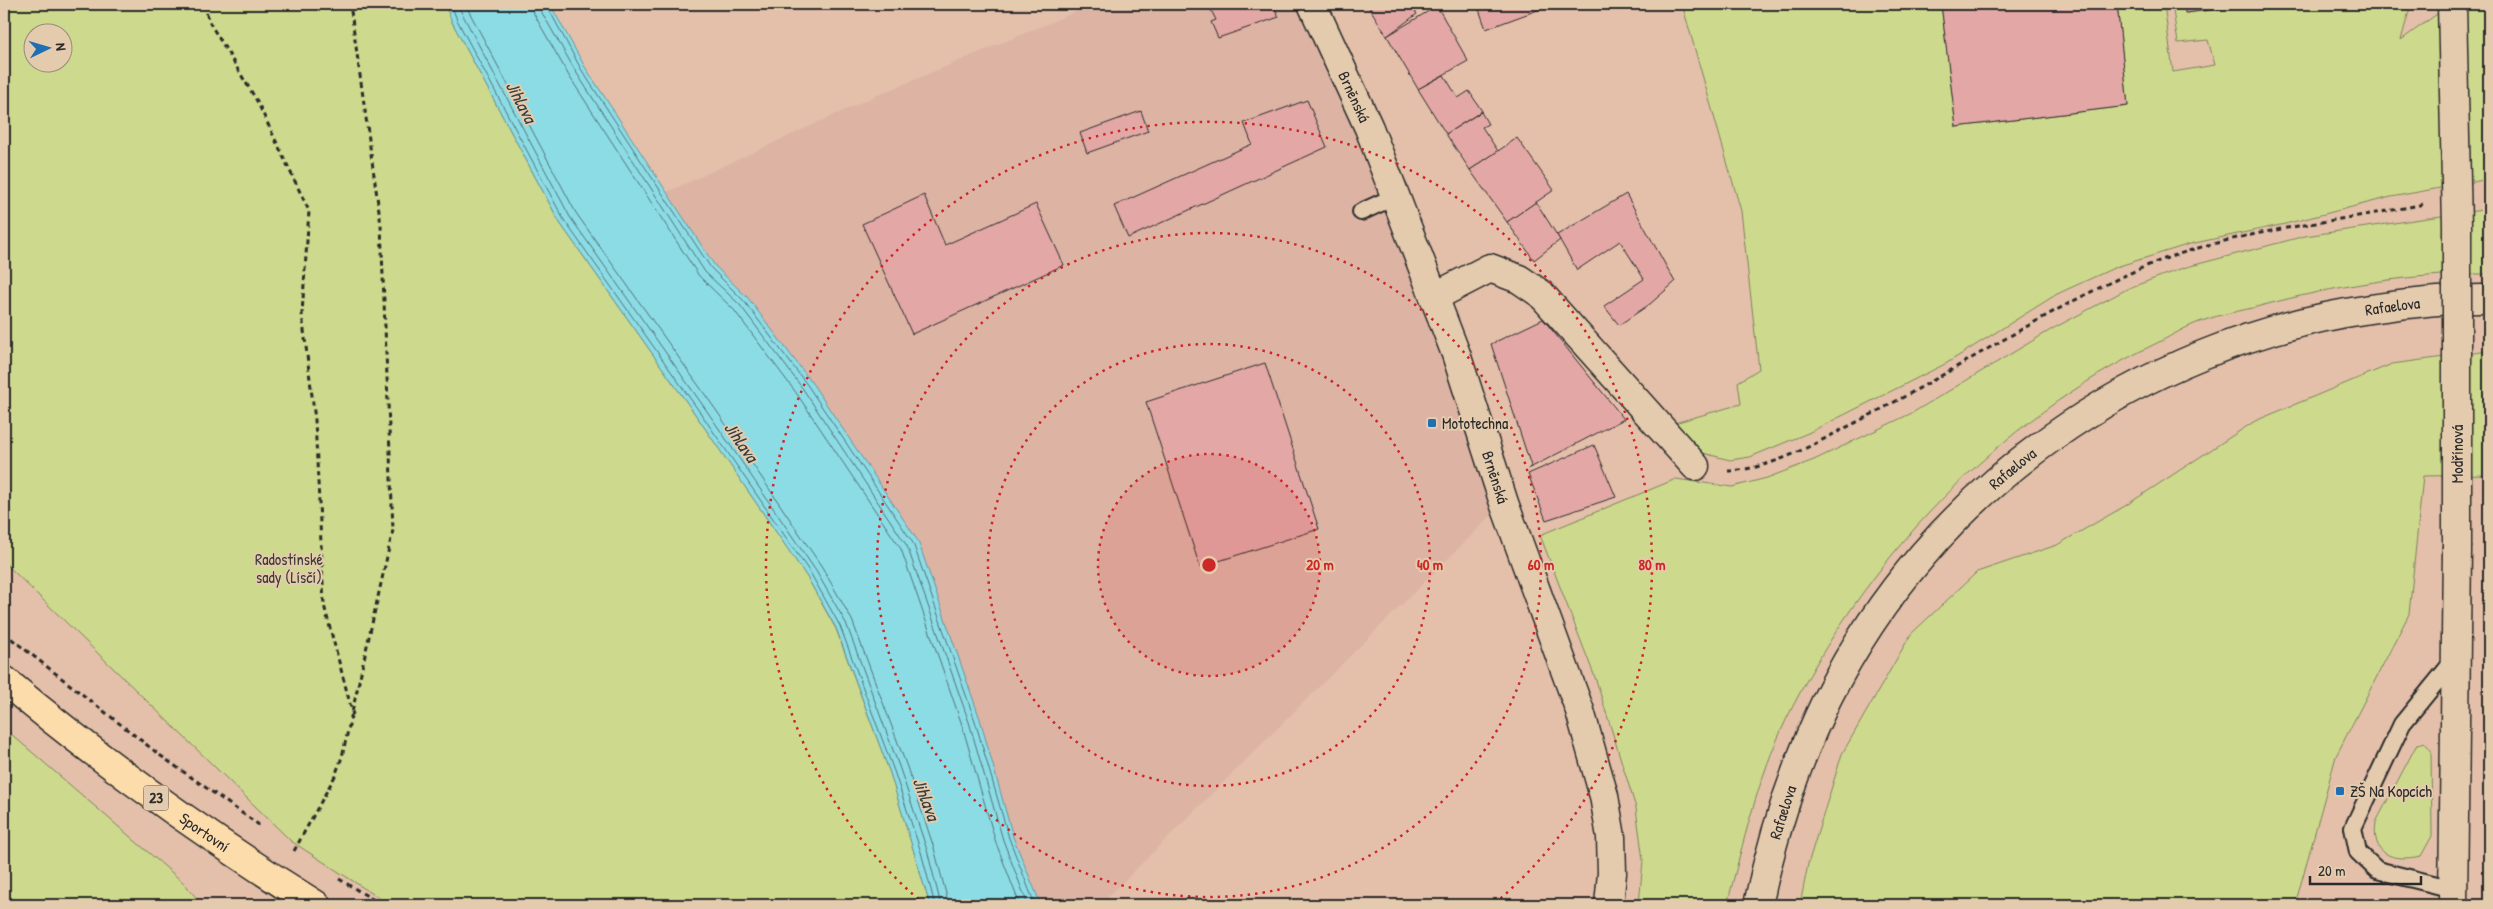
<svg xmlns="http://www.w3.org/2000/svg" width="2493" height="909" viewBox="0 0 2493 909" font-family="'Patrick Hand',sans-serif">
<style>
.built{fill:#ddb3a4}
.green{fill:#cdd98c;stroke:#7c825c;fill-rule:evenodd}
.water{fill:#8cdce6;stroke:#65959b}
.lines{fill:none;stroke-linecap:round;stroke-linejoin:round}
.shore{stroke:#527276;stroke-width:1}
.building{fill:#e3a8a5;stroke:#2b2b2b}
.lane-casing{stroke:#2b2b2b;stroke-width:20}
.street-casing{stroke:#2b2b2b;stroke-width:31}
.secondary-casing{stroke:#2b2b2b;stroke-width:31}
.primary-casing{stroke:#2b2b2b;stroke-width:31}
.path{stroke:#2b2b2b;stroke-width:3;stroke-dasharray:5 4;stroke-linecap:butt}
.lane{stroke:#e5cbad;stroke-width:16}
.street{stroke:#e5cbad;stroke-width:28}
.secondary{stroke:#e5cbad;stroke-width:28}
.primary{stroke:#fddcac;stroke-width:28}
.street-bridge-casing{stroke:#2b2b2b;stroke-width:31;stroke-linecap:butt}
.street-bridge{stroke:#e5cbad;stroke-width:28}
.ring{fill:none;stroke:#cd2828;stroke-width:2.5;stroke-dasharray:2.5 5}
.poi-dot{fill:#1f6fb2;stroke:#e5cbad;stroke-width:2}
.labels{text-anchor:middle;stroke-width:4;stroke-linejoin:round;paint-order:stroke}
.shield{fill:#e5cbad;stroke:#635b52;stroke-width:1}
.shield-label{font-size:15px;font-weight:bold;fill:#2b2b2b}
.street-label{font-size:16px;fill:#2b2b2b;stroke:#e5cbad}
.poi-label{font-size:16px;fill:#2b2b2b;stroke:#e5cbad;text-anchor:start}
.park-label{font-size:16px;fill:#3b3c35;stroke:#e5cbad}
.water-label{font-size:18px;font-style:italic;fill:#353d3e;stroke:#e5cbad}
.centre{fill:#cd2828;stroke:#e5cbad;stroke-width:2.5}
.ring-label{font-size:15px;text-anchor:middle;font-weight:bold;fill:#cd2828;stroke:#e5cbad;stroke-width:4;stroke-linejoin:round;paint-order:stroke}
</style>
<rect width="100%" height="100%" fill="#e4c0ab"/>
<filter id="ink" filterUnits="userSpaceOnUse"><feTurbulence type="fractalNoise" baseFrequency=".02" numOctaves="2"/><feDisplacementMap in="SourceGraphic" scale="10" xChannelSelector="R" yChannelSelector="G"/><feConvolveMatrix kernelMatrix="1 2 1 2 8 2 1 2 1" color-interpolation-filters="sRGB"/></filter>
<g filter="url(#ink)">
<path class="built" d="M1094,4H1312L1504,503L1100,905H1041L1013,837L918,541L812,383L748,298L715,266L667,192L871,98Z"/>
<g class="green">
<path d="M4,4H445L452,22L560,223L700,421L807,577L836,629L890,773L930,905H390L291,841L4,562ZM32,32H62V62H32Z"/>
<path d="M1682,4H1941L1956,127L2128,106L2117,4H2164L2173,72L2215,65L2208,40L2178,43L2172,4H2184L2186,13L2259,4H2411L2401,40L2451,4H2489V179L2391,197L2285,224L2190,244L2116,267L2057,294L1947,363L1808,433L1750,457L1730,460L1699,452L1671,424L1741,404L1738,382L1759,369L1741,211Z"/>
<path d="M2489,209V274C2411,273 2335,286 2260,306C2241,311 2221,314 2202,321C2187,326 2173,335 2159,342C1998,419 1864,560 1786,720C1758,778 1743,843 1727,905H1639L1643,860L1636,808L1596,680L1540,535L1676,479L1732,487L1767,478L1814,460L1912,413L2054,328L2129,288L2183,268L2305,236Z"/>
<path d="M2489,351V475L2423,476L2409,614L2336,756L2295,905H1800L1808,864L1842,754L1911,634L1977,572L2057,545L2125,506L2255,421L2392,364Z"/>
<path d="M4,728L185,884L202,905H4Z"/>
<path d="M2424,742L2431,750L2432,836L2421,856C2392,862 2371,855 2376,822L2416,746Z"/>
</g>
<path class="water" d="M445,4H550L585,67L715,266L748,298L812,383L918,541L980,719L1013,837L1041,905H930L890,773L836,628L807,577L700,421L560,223L452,22Z"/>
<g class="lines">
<g class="shore">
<path d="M451,4L457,20L564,220L704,418L811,574L840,626L894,771L921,852L935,905"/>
<path d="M457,4L570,217L709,414L816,571L846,623L900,769L927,850L941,905"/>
<path d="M465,4L576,213L716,410L822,567L852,620L907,767L934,848L949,905"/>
<path d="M532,4L534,14L569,76L699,276L734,310L797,394L901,549L962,725L996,843L1020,905"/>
<path d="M540,4L541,11L576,72L705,272L740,305L803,389L907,546L969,722L1003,840L1028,905"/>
<path d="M546,4L581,69L711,268L744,301L808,386L913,543L975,721L1009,838L1035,905"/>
</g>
</g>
<g class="building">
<path d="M1208,4H1273L1279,17L1218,38L1211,22L1216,20Z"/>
<path d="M1367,4H1410L1417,14L1387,36Z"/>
<path d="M1477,4H1554L1486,29Z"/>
<path d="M1941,4H2117L2128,106L1956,127Z"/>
<path d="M2184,4H2259L2185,13Z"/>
<path d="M1437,6L1468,61L1418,89L1387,36Z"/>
<path d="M1444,75L1458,98L1469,91L1482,111L1446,134L1418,89Z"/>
<path d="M1307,100L1327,147L1128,238L1114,206L1252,144L1244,123Z"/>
<path d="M1141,111L1148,131L1087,153L1080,133Z"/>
<path d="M1481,112L1488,124L1482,127L1498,151L1470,170L1446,134Z"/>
<path d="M1517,138L1554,190L1507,222L1470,170Z"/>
<path d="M1626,194L1675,282L1650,304L1619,325L1604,306L1644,279L1620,241L1577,270L1557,235Z"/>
<path d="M924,195L945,245L1036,204L1064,265L912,334L862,224Z"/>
<path d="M1536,202L1560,240L1534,260L1507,222Z"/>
<path d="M1543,319L1624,419L1528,469L1531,466L1491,344Z"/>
<path d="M1265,363L1319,529L1200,567L1146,402Z"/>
<path d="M1594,445L1616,497L1546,520L1528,474Z"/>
</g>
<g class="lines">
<g class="lane-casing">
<g id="lane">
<path d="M1361,212L1396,196"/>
<path d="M2453,889L2377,870L2358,852L2353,828L2402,724L2455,659"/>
</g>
</g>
<g class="street-casing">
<g id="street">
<path d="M1434,297L1490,268L1519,279L1541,294L1695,466"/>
<path d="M2453,905L2457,548"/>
</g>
</g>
<g class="secondary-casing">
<g id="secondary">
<path id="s1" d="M1312,4L1369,128L1456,354L1504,503L1580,711L1604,796L1611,837L1612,873L1609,905"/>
<path id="s2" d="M1758,905C1773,834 1795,765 1827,699C1931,489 2140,343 2370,309C2410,303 2449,298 2489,299"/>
</g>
</g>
<g class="primary-casing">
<g id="primary">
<path id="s3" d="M4,680C103,763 207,837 316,905"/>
</g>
</g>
<g class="path">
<path d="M205,4L208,20L257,101L309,211L302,314L315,420L324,605L353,715"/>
<path d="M1728,471C1772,469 1812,445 1851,425C1948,376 2038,314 2137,270C2228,230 2328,224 2424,204"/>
<path d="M4,633L161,756L259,825"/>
<path d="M294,851L335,776L342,757L393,530L381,225L350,4"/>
<path d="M339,879L382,905"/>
</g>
<use href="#lane" class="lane"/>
<use href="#street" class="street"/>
<use href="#secondary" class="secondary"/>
<use href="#primary" class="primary"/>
<g class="street-bridge-casing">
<path id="street-bridge" d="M2452,4L2457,226V548"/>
</g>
<use href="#street-bridge" class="street-bridge"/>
</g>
</g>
<circle cx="1209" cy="565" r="111" fill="#cd2828" fill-opacity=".12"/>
<g class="ring">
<circle cx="1209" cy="565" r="111"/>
<circle cx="1209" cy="565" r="221"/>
<circle cx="1209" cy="565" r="332"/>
<path d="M924 904A443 443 0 1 1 1494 904"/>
</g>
<g class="poi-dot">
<rect x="1427" y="418" width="10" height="10" rx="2.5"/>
<rect x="2335" y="786" width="10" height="10" rx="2.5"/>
</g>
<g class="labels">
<rect class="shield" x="143.5" y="785.5" width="25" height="25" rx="4"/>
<g class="shield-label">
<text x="156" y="803">23</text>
</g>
<g class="street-label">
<text dy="6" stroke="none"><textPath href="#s1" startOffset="102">Brněnská</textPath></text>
<text dy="6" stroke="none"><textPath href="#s2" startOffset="935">Rafaelova</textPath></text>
<text transform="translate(2457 454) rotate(-90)" y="6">Modřínová</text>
<text dy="6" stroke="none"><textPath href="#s2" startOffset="516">Rafaelova</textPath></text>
<text dy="6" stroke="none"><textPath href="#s1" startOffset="508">Brněnská</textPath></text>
<text dy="6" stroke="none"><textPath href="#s2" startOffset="96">Rafaelova</textPath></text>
<text dy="6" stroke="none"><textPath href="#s3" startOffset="252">Sportovní</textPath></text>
</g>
<g class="poi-label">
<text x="1442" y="429">Mototechna</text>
<text x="2350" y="797">ZŠ Na Kopcích</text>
</g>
<g class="park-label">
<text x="289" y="565">Radostínské<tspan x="289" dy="18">sady (Lísčí)</tspan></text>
</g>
<g class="water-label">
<text transform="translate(521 102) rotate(62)" y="6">Jihlava</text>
<text transform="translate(741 442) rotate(55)" y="6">Jihlava</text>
<text transform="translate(926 799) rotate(69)" y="6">Jihlava</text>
</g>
</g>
<circle cx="1209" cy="565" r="8" class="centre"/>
<g class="ring-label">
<text x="1320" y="570">20 m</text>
<text x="1430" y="570">40 m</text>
<text x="1541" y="570">60 m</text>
<text x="1652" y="570">80 m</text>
</g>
<rect width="2493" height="909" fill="none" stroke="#e5cbad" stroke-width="20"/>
<rect x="10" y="10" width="2473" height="889" fill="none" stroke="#2b2b2b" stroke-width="2" filter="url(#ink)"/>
<g transform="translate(48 48) rotate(85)"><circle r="24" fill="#e5cbad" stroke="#9b8b79"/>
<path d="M0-4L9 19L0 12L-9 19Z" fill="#1f6fb2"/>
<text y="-8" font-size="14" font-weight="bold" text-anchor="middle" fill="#2b2b2b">N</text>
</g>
<path d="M2310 876v8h111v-8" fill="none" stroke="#2b2b2b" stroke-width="2.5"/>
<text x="2318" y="876" font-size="15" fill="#2b2b2b" stroke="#e5cbad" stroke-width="4" paint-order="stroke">20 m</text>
</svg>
